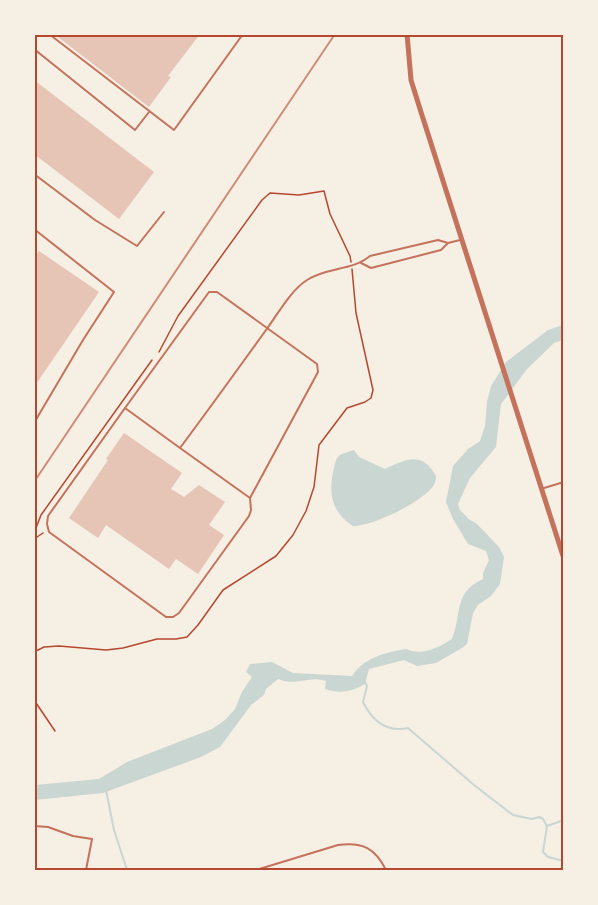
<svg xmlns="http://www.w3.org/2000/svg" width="598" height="905" viewBox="0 0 598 905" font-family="'Space Grotesk',sans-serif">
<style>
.water{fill:#c9d6d2}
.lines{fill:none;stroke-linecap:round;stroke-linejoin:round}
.stream{stroke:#c9d6d2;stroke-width:2}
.building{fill:#e6c5b7}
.path{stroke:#b5482f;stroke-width:1.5}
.service{stroke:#c5725c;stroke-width:2}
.tertiary{stroke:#c5725c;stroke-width:5}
.rail{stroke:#cf8b77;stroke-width:2}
.neatline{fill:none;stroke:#b5482f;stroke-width:2}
</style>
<rect width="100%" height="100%" fill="#f6efe4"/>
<g class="water">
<path d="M563,325V340L554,343L527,369L501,404L496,447L470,478L458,504L460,510L470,520L476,523L499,547L504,557L500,584L491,596L478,605L473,613L467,644L462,648L436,663L417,666L404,660L369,669L365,684C351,692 340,694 325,689L326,681C308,675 297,687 278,679L266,689L264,695L251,705L220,747L201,757L103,793L35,800V785L99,779L127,762L212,729L225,720L235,709L242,692L252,677L246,672L250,664L272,662L293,673L352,676C365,657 384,653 406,649C422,656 438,648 452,639C462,614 453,593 483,579V573L489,560L486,551L468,544L453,519L446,502L453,466L468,449L480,441L485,426L487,402L491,386L506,362L548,330Z"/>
<path d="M354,450L359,457L385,469C407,459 422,451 436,476C436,478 435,484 434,485C423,502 373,526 353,526C331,512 328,492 334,468C335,463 336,458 340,455C344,453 350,451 354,450Z"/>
</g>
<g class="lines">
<g class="stream">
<path d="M365,682L367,686L363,702C372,720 386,733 408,728L474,785L513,815L532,819L539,817L543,819L547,826L543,852L548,857L564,861"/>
<path d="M106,790L114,830L127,870"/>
<path d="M547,826L564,820"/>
</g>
</g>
<g class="building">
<path d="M54,34H200L168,76L171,77L149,107Z"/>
<path d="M34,80L154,172L119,219L34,154Z"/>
<path d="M39,251L99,292L34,387V257Z"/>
<path d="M124,433L182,473L171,489L184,497L199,485L225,502L209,525L224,535L198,574L176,559L169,569L106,525L98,538L69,518L108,460L106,459Z"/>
</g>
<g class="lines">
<g class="path">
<path d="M159,352L178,316L262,200L270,193L299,195L324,191L330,214L350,256L351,262"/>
<path d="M34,533L41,515L152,360"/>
<path d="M34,539L43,533"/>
<path d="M34,652L44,647L59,646L106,650L123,648L157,639H176L187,637L198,625L223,590L276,556L293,535L306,511L314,487L319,445L347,408L365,402L371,398L373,390L356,313L352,269"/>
<path d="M34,700L55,731"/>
</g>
<g class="service">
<path d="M49,34L174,130L243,34"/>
<path d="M34,49L135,130L149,112"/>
<path d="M34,174L95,220L137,246L164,212"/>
<path d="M34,229L114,292L83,340L34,423"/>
<path d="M361,263L371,268L441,250L448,243"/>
<path d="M125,408L48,516L47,524L49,532L166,617H173L179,613L249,516L251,510L250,498"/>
<path d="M180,448L125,408L209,292H217L317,364L318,372L250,498L180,448C209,409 238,369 266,330C278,314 290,291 307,280C326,267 352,271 370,256L438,240L448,243L460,240"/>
<path d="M544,488L564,482"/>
<path d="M34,826L48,827L73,836L92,839L86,870"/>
<path d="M256,870L338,845C363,842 375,848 386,870"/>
</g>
<path class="tertiary" d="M407,34L411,80L420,109L564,559"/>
<path class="rail" d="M34,482L335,34"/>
</g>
<rect width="598" height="905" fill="none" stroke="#f6efe4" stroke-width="72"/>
<rect x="36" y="36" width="526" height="833" class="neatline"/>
</svg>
